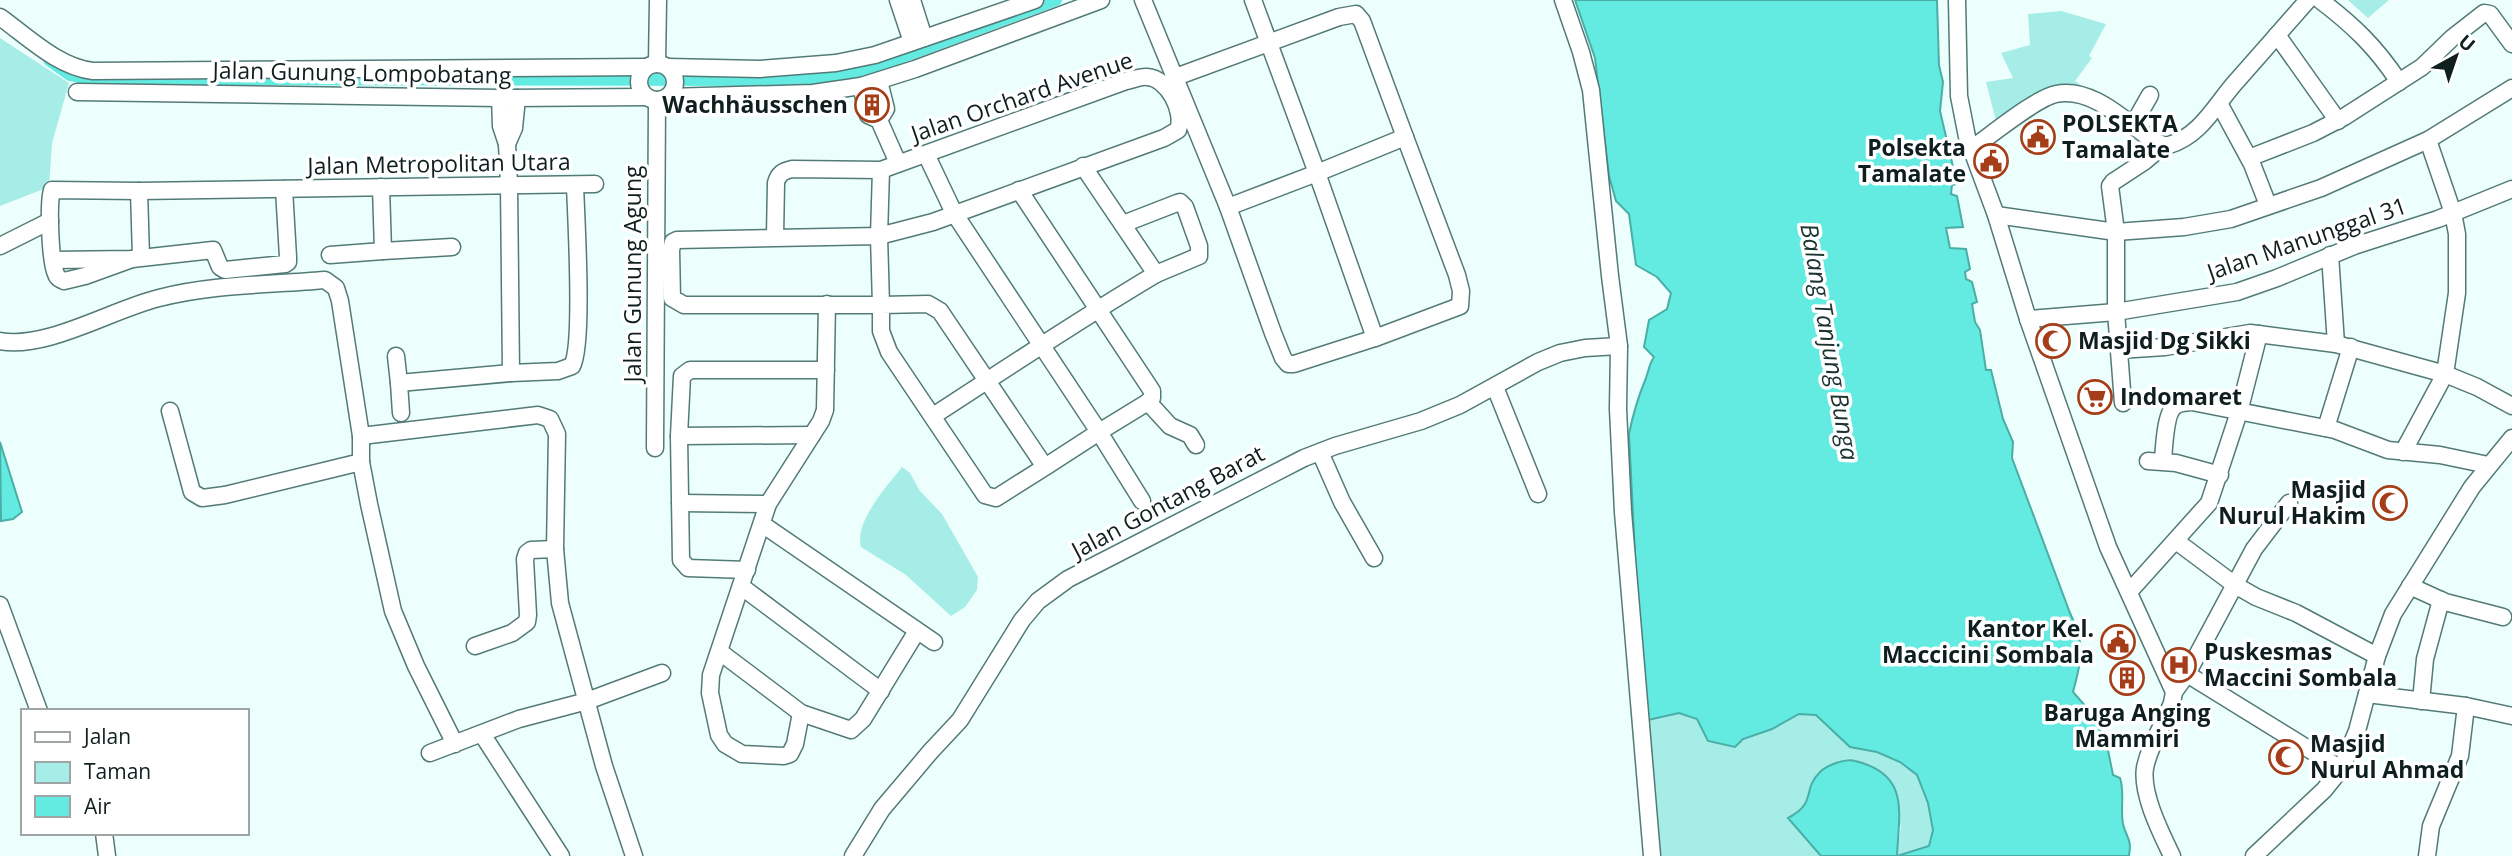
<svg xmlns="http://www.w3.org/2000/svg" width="2512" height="856" viewBox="0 0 2512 856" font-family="'Open Sans',sans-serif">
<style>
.green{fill:#a6ede7}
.water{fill:#63ebe2;stroke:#4aaea7;stroke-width:2}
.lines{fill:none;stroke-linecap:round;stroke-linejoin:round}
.canal{stroke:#63ebe2;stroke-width:12}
.minor-casing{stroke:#527a77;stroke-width:19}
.minor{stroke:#fff;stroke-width:16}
.labels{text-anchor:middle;stroke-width:7;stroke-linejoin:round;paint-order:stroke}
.street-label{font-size:23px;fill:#0e1f1e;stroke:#fff}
.poi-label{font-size:23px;font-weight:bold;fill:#0e1f1e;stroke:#fff;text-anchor:start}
.water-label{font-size:24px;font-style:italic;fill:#1b3331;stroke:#fff}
</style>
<rect width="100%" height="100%" fill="#edfffd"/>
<g class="green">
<path d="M2348,0H2389L2368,18Z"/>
<path d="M2061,11L2106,24L2089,56L2092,58L2075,81L2084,87L2081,94L2070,93L1997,125L1986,82L2013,78L2001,53L2030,45L2028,14Z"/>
<path d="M0,38L69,83L52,143L49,187L0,206Z"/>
<path d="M902,467L910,473L920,491L942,514L978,577L977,590L965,607L951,616L906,575L861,547C854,522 887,486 902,467Z"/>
<path d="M1679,713L1743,739L1773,728L1799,714L1816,715L1850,747L1877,752L1900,762L1917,775L1928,803L1933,830L1929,846L1897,856L1901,826L1808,794V802L1788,818L1821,856H1655L1648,720Z"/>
</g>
<g class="water">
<path d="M1575,0H1937L1939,65L1943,82L1940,111L1957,184L1952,185L1951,194L1957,196L1963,227L1946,228L1950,248L1966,249L1970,269L1965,272L1966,279L1972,282L1977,302L1972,304L1975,322L1980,330L1986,370H1991L2003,419L2013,442L2012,458L2070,613C2086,646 2082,658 2073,692L2088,709L2106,740L2113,775L2120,778C2125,793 2120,808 2123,824C2127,840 2132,838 2129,856H1821L1788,818C1818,802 1801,791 1820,772C1827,765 1846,758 1855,761C1910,774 1899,812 1897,856L1929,846L1933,830L1928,803L1917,775L1900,762L1877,752L1850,747L1816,715L1799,714L1772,729L1743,739L1735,747L1708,741L1697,719L1679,713L1648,720L1639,635L1629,434C1633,414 1638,397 1646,378C1649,370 1649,364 1654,357L1644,347L1649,320L1667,309L1671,293L1657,277L1636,265L1629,214L1616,201L1609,176L1595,58Z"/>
<path d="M0,442L22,512L13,519L1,521Z"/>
</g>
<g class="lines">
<path class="canal" d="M49,60L70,75L88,79L793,80L842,75L881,65L1056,0"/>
<g class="minor-casing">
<g id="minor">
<path d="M898,0L912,42"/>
<path d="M912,0L924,38"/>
<path d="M1143,0L1228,207L1273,333L1283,358L1288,364H1294L1375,338L1460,306L1461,291L1457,275L1405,137"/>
<path d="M1563,0L1581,52L1591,90L1610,276L1619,346L1618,409L1623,512L1652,856"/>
<path d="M1957,0L1959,96L1967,137L1996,215L2028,319L2108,547L2174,692L2172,703C2164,724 2149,746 2145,768C2141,794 2161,833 2172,856"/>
<path d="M2320,0C2353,25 2376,47 2399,82"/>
<path d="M0,17C28,37 58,67 93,71L646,67"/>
<path d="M2277,35L2338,121"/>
<path d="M657,64L658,0"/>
<circle cx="657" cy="82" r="18"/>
<path d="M667,67L760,69L836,63L875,55L1035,0"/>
<path d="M1173,78L1339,17L1356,14L1362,21L1405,137L1317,173L1253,0"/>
<path d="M861,86L868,115L879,120L898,163"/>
<path d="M77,92L500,98L646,97"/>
<path d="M667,97L813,93L861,86L915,69L1101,0"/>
<path d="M500,98L501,126L507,144L509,185L511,373"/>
<path d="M2220,105L2252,164L2268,205"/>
<path d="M879,120L886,109L879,81"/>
<path d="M2133,125L2150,95"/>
<path d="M507,144L514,128L517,98"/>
<path d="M1971,149C1990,136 2036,98 2056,94C2104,84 2148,150 2169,145C2200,136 2215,106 2234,84C2259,56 2283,28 2308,0"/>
<path d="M926,154L954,213L1099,432L1148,402L1152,398V391L1019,190"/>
<path d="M2249,158L2313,133L2344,117L2422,67L2452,38L2484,13L2490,14L2512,44"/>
<path d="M139,191L141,257"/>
<path d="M1228,207L1317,173L1375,338"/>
<path d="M1996,215L2116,232L2184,227L2231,219L2321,188L2428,140L2512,88"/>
<path d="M1123,224L1177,203L1180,202L1185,207L1199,246V256L1156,274"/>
<path d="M775,236L776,183C778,174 783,171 792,169L881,170L1126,81C1132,80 1141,76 1147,77C1168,78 1185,112 1178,130L1164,138L933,222L879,236L677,240L673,242L671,250L672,298L684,305H881L879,236L881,170"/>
<path d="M0,246L50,221"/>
<path d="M383,251L452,247"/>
<path d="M330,255L383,251L381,187"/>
<path d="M2330,255L2336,344"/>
<path d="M132,259L85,276L64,281C60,279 57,278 56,274C50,261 48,204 52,190L139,191L595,184"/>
<path d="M53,260L132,259L213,250L220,267L225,270L285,264L288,262V257L284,189"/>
<path d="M2028,319L2116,312L2237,292L2277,278L2354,246L2438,219L2512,189"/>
<path d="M0,341C46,350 113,309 159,298C213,284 269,285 325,280L336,288L340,301L361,436L538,415L550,419L557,434L555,549L560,603L604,766L634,856"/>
<path d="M2119,350L2165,347L2250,333L2336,344L2445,374L2477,387L2512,406"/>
<path d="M396,356L399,383"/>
<path d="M1495,387L1538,494"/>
<path d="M1148,402L1170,426L1190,435L1196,445"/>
<path d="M2123,403L2116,312V232L2110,186L2113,182L2145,161L2164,145"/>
<path d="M170,411L192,492L202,498L225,495L361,462"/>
<path d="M401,413L399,383L511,373L558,371L572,366C584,345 576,217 575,185"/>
<path d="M933,416C1007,368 1080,319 1156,274L1083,166"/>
<path d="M2326,428L2351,347"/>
<path d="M361,436V462L369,504L393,611L416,666L455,744"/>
<path d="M679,436L812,435"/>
<path d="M655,448L657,100"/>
<path d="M1320,452L1342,502L1374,558"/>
<path d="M2403,452L2445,374L2457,293V234L2453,213L2428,140"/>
<path d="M2148,461L2176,463L2220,475"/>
<path d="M2163,461C2164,449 2165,413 2175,406C2180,402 2186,403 2192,402L2335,430L2388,450L2440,455L2488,465"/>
<path d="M1045,467L996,498L985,495L889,352L881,331V305L928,304L940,311L1045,467L1099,432L1142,501"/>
<path d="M680,503L768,504"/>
<path d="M762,524L934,642"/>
<path d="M2176,541L2235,585L2256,597L2296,613L2377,656"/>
<path d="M747,570L688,568L681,560L679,436L682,376L690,370H826"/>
<path d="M2410,586L2445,602L2503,617"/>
<path d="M742,587L881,691"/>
<path d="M2129,592L2209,503L2239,412L2259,334"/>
<path d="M0,605L39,711"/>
<path d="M475,646L512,633L527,622L528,615L525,559L527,553L531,550L555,549"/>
<path d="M720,652L801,713L851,730L863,719L917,631"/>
<path d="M2187,674L2341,769"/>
<path d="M2174,692L2187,674L2254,549L2289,503"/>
<path d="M2367,694L2466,706L2512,716"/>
<path d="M2421,701L2425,659L2441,600"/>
<path d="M801,713L795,744L790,754L784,756L742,754L725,744L719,735L710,693L711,675L768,504L821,421L825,410L827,304"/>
<path d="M482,734L561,856"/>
<path d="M430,753L519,719L587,701L662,673"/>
<path d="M104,833L107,856"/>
<path d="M853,856L882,809L931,751L960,720L1022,620L1038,601L1068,579L1304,458L1335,446L1421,421L1460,405L1538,362L1560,353L1585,348L1619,346"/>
<path d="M2254,856L2324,790L2341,769L2357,731L2377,656L2393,614L2472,487L2512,438"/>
<path d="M2427,856L2431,826L2460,756L2466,706"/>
</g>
</g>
<use href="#minor" class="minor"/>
</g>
<defs>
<g id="building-ring" transform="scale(1.75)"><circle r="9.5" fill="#fff" stroke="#a53e18" stroke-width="1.5"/><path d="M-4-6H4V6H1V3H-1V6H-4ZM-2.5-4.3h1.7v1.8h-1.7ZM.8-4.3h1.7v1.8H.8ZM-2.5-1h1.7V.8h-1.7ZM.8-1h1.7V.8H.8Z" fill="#a53e18"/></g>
<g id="civic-ring" transform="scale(1.75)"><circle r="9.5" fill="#fff" stroke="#a53e18" stroke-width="1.5"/><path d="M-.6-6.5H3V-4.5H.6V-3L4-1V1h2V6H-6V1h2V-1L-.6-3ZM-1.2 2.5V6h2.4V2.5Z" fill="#a53e18"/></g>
<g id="mosque-ring" transform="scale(1.75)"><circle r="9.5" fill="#fff" stroke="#a53e18" stroke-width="1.5"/><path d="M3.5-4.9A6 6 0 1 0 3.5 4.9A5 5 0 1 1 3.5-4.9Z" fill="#a53e18"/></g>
<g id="supermarket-ring" transform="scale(1.75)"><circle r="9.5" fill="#fff" stroke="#a53e18" stroke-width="1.5"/><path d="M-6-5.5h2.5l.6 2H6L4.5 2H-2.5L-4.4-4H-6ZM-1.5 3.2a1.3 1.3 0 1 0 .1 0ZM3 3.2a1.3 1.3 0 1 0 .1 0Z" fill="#a53e18"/></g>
<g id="hospital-ring" transform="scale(1.75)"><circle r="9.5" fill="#fff" stroke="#a53e18" stroke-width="1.5"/><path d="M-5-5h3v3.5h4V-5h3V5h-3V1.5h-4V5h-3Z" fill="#a53e18"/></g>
</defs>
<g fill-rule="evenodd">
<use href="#building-ring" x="872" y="105"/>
<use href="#civic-ring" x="2038" y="137"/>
<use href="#civic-ring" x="1991" y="161"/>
<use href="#mosque-ring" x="2053" y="341"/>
<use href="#supermarket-ring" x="2095" y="397"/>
<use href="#mosque-ring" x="2390" y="503"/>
<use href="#civic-ring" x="2118" y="642"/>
<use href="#hospital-ring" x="2179" y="665"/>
<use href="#building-ring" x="2127" y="678"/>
<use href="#mosque-ring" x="2286" y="757"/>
</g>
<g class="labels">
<g class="street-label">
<text transform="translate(362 73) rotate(1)" y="8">Jalan Gunung Lompobatang</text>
<text transform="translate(1022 97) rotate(-19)" y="8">Jalan Orchard Avenue</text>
<text transform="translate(439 164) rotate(-1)" y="8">Jalan Metropolitan Utara</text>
<text transform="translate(2307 239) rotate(-19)" y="8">Jalan Manunggal 31</text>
<text transform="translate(633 274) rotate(-90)" y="8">Jalan Gunung Agung</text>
<text transform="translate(1168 502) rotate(-28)" y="8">Jalan Gontang Barat</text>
</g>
<g class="poi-label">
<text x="848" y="113" text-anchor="end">Wachhäusschen</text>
<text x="2062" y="132">POLSEKTA<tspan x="2062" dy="26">Tamalate</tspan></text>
<text x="1966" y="156" text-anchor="end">Polsekta<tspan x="1966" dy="26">Tamalate</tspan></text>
<text x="2078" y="349">Masjid Dg Sikki</text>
<text x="2120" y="405">Indomaret</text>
<text x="2366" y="498" text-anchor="end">Masjid<tspan x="2366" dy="26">Nurul Hakim</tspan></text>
<text x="2094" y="637" text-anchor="end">Kantor Kel.<tspan x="2094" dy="26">Maccicini Sombala</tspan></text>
<text x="2204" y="660">Puskesmas<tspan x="2204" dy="26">Maccini Sombala</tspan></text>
<text x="2127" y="721" text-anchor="middle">Baruga Anging<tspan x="2127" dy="26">Mammiri</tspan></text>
<text x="2310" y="752">Masjid<tspan x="2310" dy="26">Nurul Ahmad</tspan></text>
</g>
<g class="water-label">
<text transform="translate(1829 342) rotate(80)" y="8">Balang Tanjung Bunga</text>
</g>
</g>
<rect x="21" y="709" width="228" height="126" fill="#ffffff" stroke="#9fa5a5" stroke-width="2"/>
<rect x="35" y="732" width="35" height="10" fill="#ffffff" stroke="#9fa5a5" stroke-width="2"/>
<text x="84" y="744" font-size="21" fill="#0e1f1e">Jalan</text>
<rect x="35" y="762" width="35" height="21" fill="#a6ede7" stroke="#9fa5a5" stroke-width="2"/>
<text x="84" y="779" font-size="21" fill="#0e1f1e">Taman</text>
<rect x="35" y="796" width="35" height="21" fill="#63ebe2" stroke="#9fa5a5" stroke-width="2"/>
<text x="84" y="814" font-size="21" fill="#0e1f1e">Air</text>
<g transform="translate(2456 56) rotate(40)" stroke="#ffffff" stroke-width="5" paint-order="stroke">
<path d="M0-5L12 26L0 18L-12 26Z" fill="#0e1f1e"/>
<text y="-10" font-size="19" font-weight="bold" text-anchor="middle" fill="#0e1f1e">U</text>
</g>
</svg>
